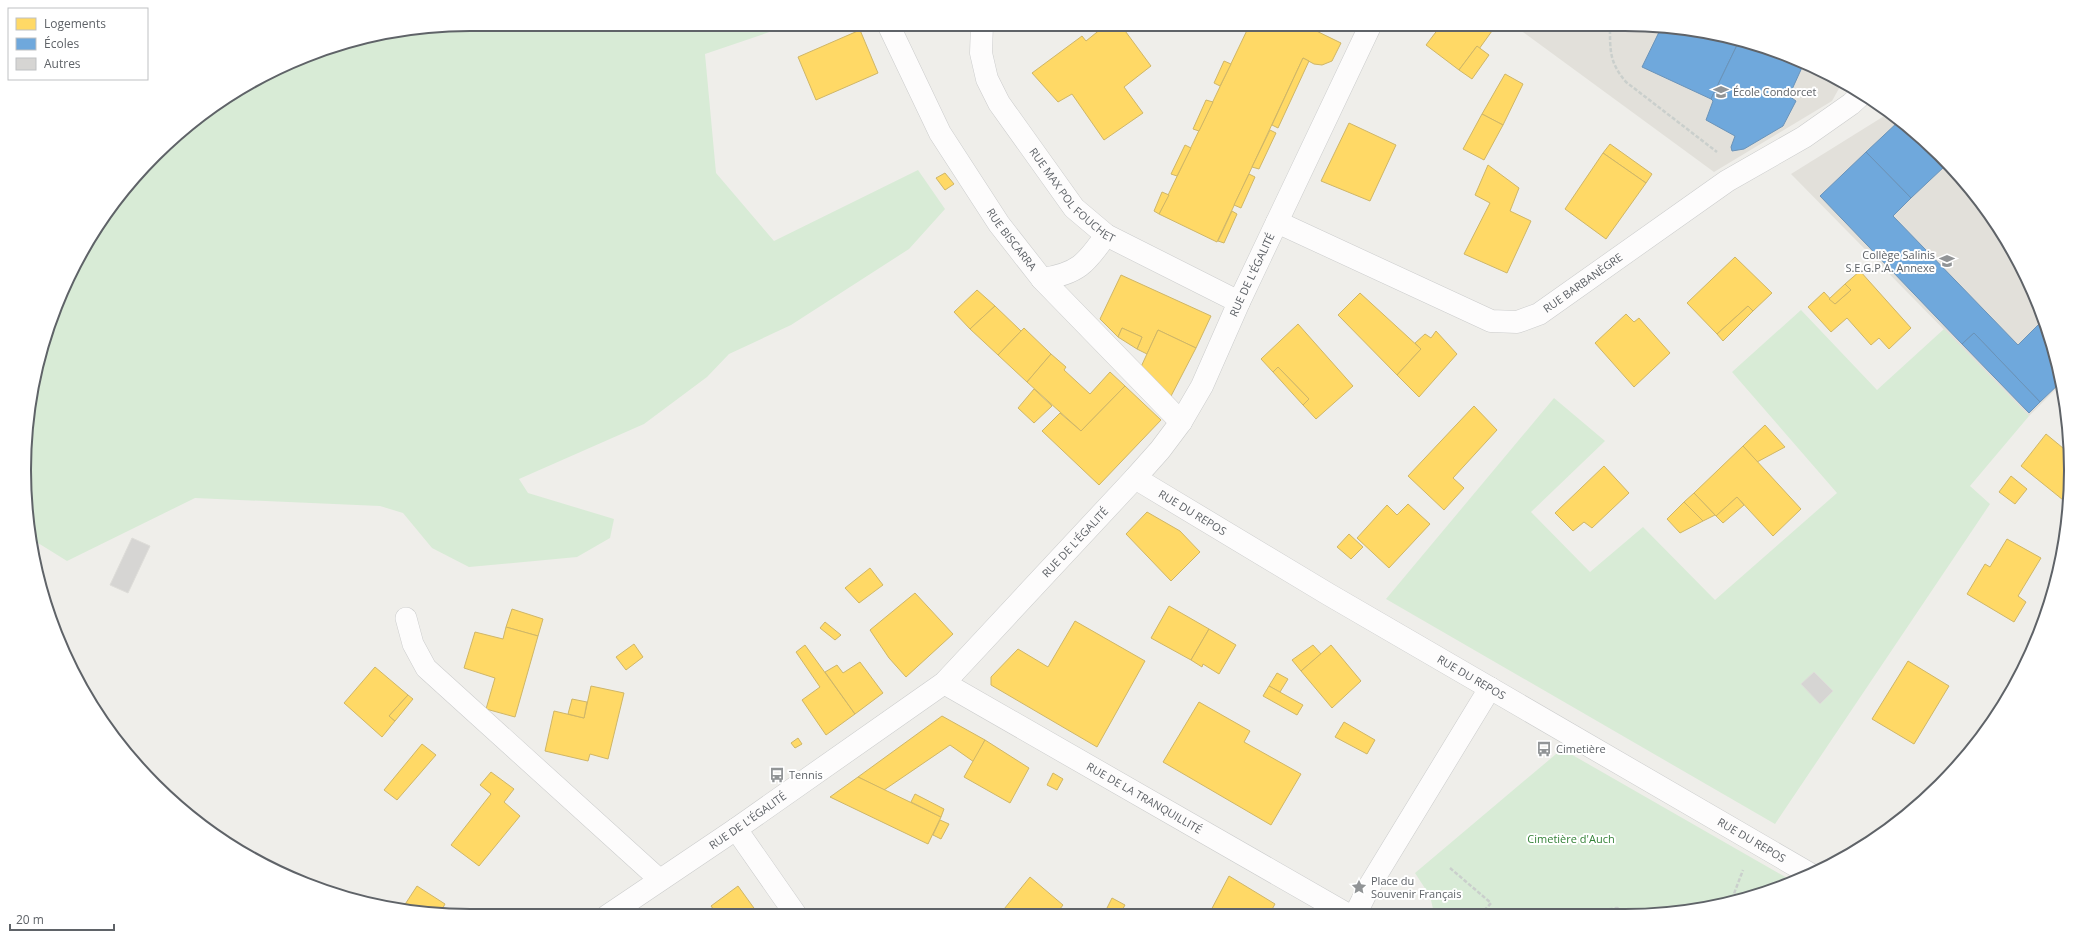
<svg xmlns="http://www.w3.org/2000/svg" width="2095" height="940" viewBox="0 0 2095 940" font-family="'Open Sans',sans-serif">
<style>
.education{fill:#e2e0da}
.green{fill:#d8ebd6}
.homes{fill:#ffd966;stroke:#cfb667}
.schools{fill:#6fa8dc;stroke:#6a93b9}
.building{fill:#d6d5d3;stroke:#deddd9}
.lines{fill:none;stroke-linecap:round;stroke-linejoin:round}
.service-casing{stroke:#cbcccc;stroke-width:22}
.minor-casing{stroke:#cbcccc;stroke-width:23}
.tertiary-casing{stroke:#cbcccc;stroke-width:23}
.path{stroke:#cacfcc;stroke-width:2.5;stroke-dasharray:4 2;stroke-linecap:butt}
.service{stroke:#fdfcfc;stroke-width:21}
.minor{stroke:#fdfcfc;stroke-width:22}
.tertiary{stroke:#fdfcfc;stroke-width:22}
.labels{text-anchor:middle;stroke-width:4;stroke-linejoin:round;paint-order:stroke}
.poi-label{font-size:11px;fill:#5f6368;stroke:#fff;text-anchor:start}
.street-label{font-size:11px;fill:#5f6368;stroke:#fff}
.park-label{font-size:11px;fill:#348238;stroke:#fff}
.rim{fill:none;stroke:#5f6368;stroke-width:2}
</style>
<rect width="100%" height="100%" fill="#efeeea"/>
<g class="education">
<path d="M1512,24H1625L1712,33L1795,58L1842,83L1832,101L1714,172Z"/>
<path d="M1889,113L1940,154L1996,222L2037,299L2062,383L2029,416L1791,174Z"/>
</g>
<g class="green">
<path d="M470,24H793L705,54L716,173L774,241L918,170L945,209L909,249L791,325L729,354L707,377L644,424L519,479L528,493L614,519L610,538L577,557L469,567L432,548L403,513L380,506L195,498L67,561L30,538L24,470L33,383L48,326L84,247L135,176L176,135L247,84L326,48L383,33Z"/>
<path d="M1801,310L1877,390L1944,329L2029,416L1970,486L1990,504L1775,824L1386,599L1554,398L1605,441L1531,512L1590,572L1643,527L1715,600L1837,493L1732,372Z"/>
<path d="M1562,749L1794,882L1683,912L1434,913L1430,896L1415,873Z"/>
</g>
<g class="homes">
<path d="M1107,24H1120L1151,66L1124,87L1143,113L1104,140L1072,94L1058,102L1032,73L1082,36L1086,41Z"/>
<path d="M1250,24H1302L1341,43L1332,61L1322,65L1314,64L1303,58L1217,242L1159,214Z"/>
<path d="M1442,24H1497L1479,49L1477,46L1459,70L1426,45Z"/>
<path d="M860,30L878,73L816,100L798,57Z"/>
<path d="M1477,46L1489,55L1472,79L1459,70Z"/>
<path d="M1303,58L1309,61L1278,128L1272,125Z"/>
<path d="M1224,61L1231,64L1220,86L1214,83Z"/>
<path d="M1505,74L1523,84L1503,125L1482,114Z"/>
<path d="M1206,100L1213,102L1199,131L1193,129Z"/>
<path d="M1482,114L1503,125L1484,160L1463,149Z"/>
<path d="M1349,123L1396,145L1370,201L1321,181Z"/>
<path d="M1270,130L1276,133L1259,169L1252,167Z"/>
<path d="M1610,144L1652,174L1646,183L1603,153Z"/>
<path d="M1185,145L1191,148L1177,176L1171,174Z"/>
<path d="M1603,153L1646,183L1606,239L1565,209Z"/>
<path d="M1488,165L1519,188L1510,211L1531,221L1507,273L1464,254L1490,203L1475,195Z"/>
<path d="M945,173L954,184L945,190L936,178Z"/>
<path d="M1249,174L1255,177L1241,208L1234,205Z"/>
<path d="M1162,192L1169,195L1159,214L1154,211Z"/>
<path d="M1232,211L1237,214L1224,243L1218,241Z"/>
<path d="M1735,257L1772,293L1753,311L1748,306L1717,334L1687,303Z"/>
<path d="M1860,271L1911,328L1889,349L1879,338L1871,345L1847,318L1831,332L1808,307L1824,292L1835,304L1851,290L1845,284Z"/>
<path d="M1121,275L1211,316L1196,348L1158,330L1147,354L1137,349L1142,337L1122,328L1118,337L1100,319Z"/>
<path d="M1845,284L1851,290L1835,304L1829,299Z"/>
<path d="M977,290L995,306L970,329L954,312Z"/>
<path d="M1360,293L1421,349L1397,375L1338,315Z"/>
<path d="M995,306L1021,331L998,355L970,329Z"/>
<path d="M1748,306L1753,311L1723,341L1717,334Z"/>
<path d="M1626,314L1634,322L1639,318L1670,353L1634,387L1595,343Z"/>
<path d="M1298,324L1353,386L1316,419L1303,405L1309,399L1278,367L1273,372L1261,359Z"/>
<path d="M1024,328L1051,354L1027,382L998,355Z"/>
<path d="M1122,328L1142,337L1137,349L1118,337Z"/>
<path d="M1158,330L1196,348L1170,398L1140,369Z"/>
<path d="M1436,331L1457,354L1419,397L1397,375L1421,349L1415,343L1425,334L1431,338Z"/>
<path d="M1051,354L1066,367L1064,370L1090,394L1110,372L1125,386L1081,431L1027,382Z"/>
<path d="M1278,367L1309,399L1303,405L1273,372Z"/>
<path d="M1125,386L1161,420L1099,485L1042,431L1060,413L1081,431Z"/>
<path d="M1034,389L1052,406L1034,423L1018,408Z"/>
<path d="M1474,406L1497,430L1453,478L1464,488L1444,510L1408,476Z"/>
<path d="M1765,425L1785,447L1757,462L1743,446Z"/>
<path d="M2046,434L2069,453L2071,470L2068,504L2021,466Z"/>
<path d="M1743,446L1801,509L1773,536L1737,497L1716,516L1694,493Z"/>
<path d="M1604,466L1629,493L1592,528L1584,522L1573,531L1555,513Z"/>
<path d="M2011,476L2027,489L2015,504L1999,492Z"/>
<path d="M1694,493L1715,515L1703,521L1684,502Z"/>
<path d="M1737,497L1744,505L1723,523L1716,516Z"/>
<path d="M1684,502L1703,521L1680,533L1667,519Z"/>
<path d="M1408,504L1430,524L1389,568L1357,538L1387,505L1397,515Z"/>
<path d="M1147,512L1180,531L1200,552L1171,581L1126,534Z"/>
<path d="M1349,534L1363,547L1351,559L1337,547Z"/>
<path d="M2007,539L2041,558L2018,596L2026,602L2014,622L1967,594L1985,564L1990,567Z"/>
<path d="M870,568L883,585L859,603L845,588Z"/>
<path d="M915,593L953,634L906,677L889,658L870,630Z"/>
<path d="M1169,606L1209,629L1191,660L1151,638Z"/>
<path d="M512,609L543,619L538,636L506,627Z"/>
<path d="M1075,621L1145,661L1097,747L991,685V677L1018,649L1048,667Z"/>
<path d="M825,622L841,635L835,640L820,628Z"/>
<path d="M506,627L538,636L515,717L486,709L495,678L464,668L475,632L503,639Z"/>
<path d="M1209,629L1236,645L1219,674L1203,664L1202,667L1191,660Z"/>
<path d="M634,644L643,657L626,670L616,657Z"/>
<path d="M805,645L855,714L826,735L802,700L820,687L796,652Z"/>
<path d="M1313,645L1321,654L1301,671L1292,660Z"/>
<path d="M1331,645L1361,681L1332,708L1301,671Z"/>
<path d="M1908,661L1949,686L1914,744L1872,719Z"/>
<path d="M860,662L883,693L855,714L825,672L837,665L843,673Z"/>
<path d="M375,667L408,695L389,716L395,721L382,737L344,703Z"/>
<path d="M1277,673L1288,679L1280,692L1269,686Z"/>
<path d="M591,686L624,693L608,759L590,754L588,761L545,751L554,711L584,718Z"/>
<path d="M1269,686L1303,705L1297,715L1263,696Z"/>
<path d="M408,695L413,699L395,721L389,716Z"/>
<path d="M572,699L587,702L584,718L568,714Z"/>
<path d="M1199,702L1250,731L1244,742L1301,774L1271,825L1163,762Z"/>
<path d="M942,716L985,740L974,762L950,745L884,790L858,777Z"/>
<path d="M1344,722L1375,740L1367,754L1335,737Z"/>
<path d="M798,738L802,744L795,748L791,743Z"/>
<path d="M985,740L1029,768L1010,803L964,777Z"/>
<path d="M422,744L436,755L397,800L384,790Z"/>
<path d="M491,772L514,789L504,802L520,816L479,866L451,845L491,794L480,785Z"/>
<path d="M1053,773L1063,779L1057,790L1047,785Z"/>
<path d="M858,777L941,817L928,844L830,797Z"/>
<path d="M915,794L944,809L941,817L911,802Z"/>
<path d="M940,820L949,824L941,839L933,835Z"/>
<path d="M1229,876L1275,904L1270,913L1209,914Z"/>
<path d="M1030,877L1063,905L1056,914H1000Z"/>
<path d="M417,886L445,904L440,913L402,909Z"/>
<path d="M738,886L759,915H713L716,913L711,906Z"/>
<path d="M1112,898L1125,905L1120,914H1104Z"/>
</g>
<g class="schools">
<path d="M1661,28L1712,33L1739,41L1711,99L1642,67Z"/>
<path d="M1739,41L1795,58L1804,63L1789,96L1796,101L1783,126L1744,149L1732,151L1731,147L1735,136L1706,120L1713,101L1711,99Z"/>
<path d="M1899,121L1914,133L1945,166L1911,198L1866,152Z"/>
<path d="M1914,133L1940,154L1947,163L1945,166Z"/>
<path d="M1866,152L1911,198L1893,216L2018,345L2043,320L2059,371L2054,375L2061,382L2040,402L1974,333L1962,344L1820,196Z"/>
<path d="M1974,333L2040,402L2029,413L1962,344Z"/>
</g>
<g class="building">
<path d="M132,538L150,546L128,593L110,585Z"/>
<path d="M1814,672L1833,691L1820,704L1801,684Z"/>
</g>
<g class="lines">
<g class="service-casing">
<path id="service" d="M406,618L413,644L426,668L660,880"/>
</g>
<g class="minor-casing">
<g id="minor">
<path id="s1" d="M888,24L940,133L999,224L1042,279L1181,422"/>
<path id="s2" d="M982,24L981,53L987,79L999,103L1074,208L1106,235L1239,302"/>
<path id="s3" d="M1277,222L1491,321L1517,322L1539,314L1727,181L1804,137L1851,104L1862,94"/>
<path d="M1042,279C1077,274 1086,264 1106,235"/>
<path id="s4" d="M1135,478L1160,450L1181,422L1202,386L1239,302L1371,24"/>
<path id="s5" d="M944,683L1345,913"/>
<path d="M736,829L796,915"/>
<path d="M1356,913L1370,885L1490,688"/>
</g>
</g>
<g class="tertiary-casing">
<g id="tertiary">
<path id="s6" d="M607,916L736,829L944,683L1135,478L1328,594L1810,874"/>
</g>
</g>
<g class="path">
<path d="M1610,24C1610,50 1609,62 1626,82L1717,152"/>
<path d="M1450,868L1491,903L1482,913"/>
<path d="M1732,899L1743,870"/>
<path d="M1591,912L1617,908L1628,912"/>
</g>
<use href="#service" class="service"/>
<use href="#minor" class="minor"/>
<use href="#tertiary" class="tertiary"/>
</g>
<defs>
<g id="school-bare" transform="scale(1.2)"><path d="M0-5L7-2L0 1L-7-2ZM-4 1L0 2.5L4 1V4Q0 6-4 4Z" fill="#919496" stroke="#fff" stroke-width="2.5" paint-order="stroke"/></g>
<g id="bus-bare" transform="scale(1.2)"><path d="M-5-6H5V4H4V6H2V4H-2V6H-4V4H-5ZM-3.5-4V0h7V-4ZM-3.5 1.2v1.5H-2V1.2ZM2 1.2v1.5H3.5V1.2Z" fill="#919496" stroke="#fff" stroke-width="2.5" paint-order="stroke"/></g>
<g id="sight-bare" transform="scale(1.2)"><path d="M0-6L1.8-2.2L6-1.7L2.9 1.2L3.7 5.4L0 3.3L-3.7 5.4L-2.9 1.2L-6-1.7L-1.8-2.2Z" fill="#919496" stroke="#fff" stroke-width="2.5" paint-order="stroke"/></g>
</defs>
<g fill-rule="evenodd">
<use href="#school-bare" x="1721" y="92"/>
<use href="#school-bare" x="1947" y="261"/>
<use href="#bus-bare" x="1544" y="749"/>
<use href="#bus-bare" x="777" y="775"/>
<use href="#sight-bare" x="1359" y="887"/>
</g>
<g class="labels">
<g class="poi-label">
<text x="1733" y="96">École Condorcet</text>
<text x="1935" y="259" text-anchor="end">Collège Salinis<tspan x="1935" dy="13">S.E.G.P.A. Annexe</tspan></text>
<text x="1556" y="753">Cimetière</text>
<text x="789" y="779">Tennis</text>
<text x="1371" y="885">Place du<tspan x="1371" dy="13">Souvenir Français</tspan></text>
</g>
<g class="street-label">
<text dy="4" stroke="none"><textPath href="#s2" startOffset="201">RUE MAX POL FOUCHET</textPath></text>
<text dy="4" stroke="none"><textPath href="#s1" startOffset="249">RUE BISCARRA</textPath></text>
<text dy="4" stroke="none"><textPath href="#s4" startOffset="236">RUE DE L'ÉGALITÉ</textPath></text>
<text dy="4" stroke="none"><textPath href="#s3" startOffset="339">RUE BARBANÈGRE</textPath></text>
<text dy="4" stroke="none"><textPath href="#s6" startOffset="757">RUE DU REPOS</textPath></text>
<text dy="4" stroke="none"><textPath href="#s6" startOffset="602">RUE DE L'ÉGALITÉ</textPath></text>
<text dy="4" stroke="none"><textPath href="#s6" startOffset="1081">RUE DU REPOS</textPath></text>
<text dy="4" stroke="none"><textPath href="#s5" startOffset="231">RUE DE LA TRANQUILLITÉ</textPath></text>
<text dy="4" stroke="none"><textPath href="#s6" startOffset="170">RUE DE L'ÉGALITÉ</textPath></text>
<text dy="4" stroke="none"><textPath href="#s6" startOffset="1405">RUE DU REPOS</textPath></text>
</g>
<g class="park-label">
<text x="1571" y="843">Cimetière d'Auch</text>
</g>
</g>
<path d="M0 0H2095V940H0ZM470 31H1625A439 439 0 0 1 2064 470V470A439 439 0 0 1 1625 909H470A439 439 0 0 1 31 470V470A439 439 0 0 1 470 31Z" fill="#fff" fill-rule="evenodd"/>
<path class="rim" d="M470 31H1625A439 439 0 0 1 2064 470V470A439 439 0 0 1 1625 909H470A439 439 0 0 1 31 470V470A439 439 0 0 1 470 31Z"/>
<rect x="8" y="8" width="140" height="72" fill="#ffffff" stroke="#bfc1c3"/>
<rect x="16" y="18" width="20" height="12" fill="#ffd966" stroke="#bfc1c3"/>
<text x="44" y="28" font-size="12" fill="#5f6368">Logements</text>
<rect x="16" y="38" width="20" height="12" fill="#6fa8dc" stroke="#bfc1c3"/>
<text x="44" y="48" font-size="12" fill="#5f6368">Écoles</text>
<rect x="16" y="58" width="20" height="12" fill="#d6d5d3" stroke="#bfc1c3"/>
<text x="44" y="68" font-size="12" fill="#5f6368">Autres</text>
<path d="M10 924v6h104v-6" fill="none" stroke="#5f6368" stroke-width="2"/>
<text x="16" y="924" font-size="12" fill="#5f6368" stroke="#ffffff" stroke-width="3" paint-order="stroke">20 m</text>
</svg>
